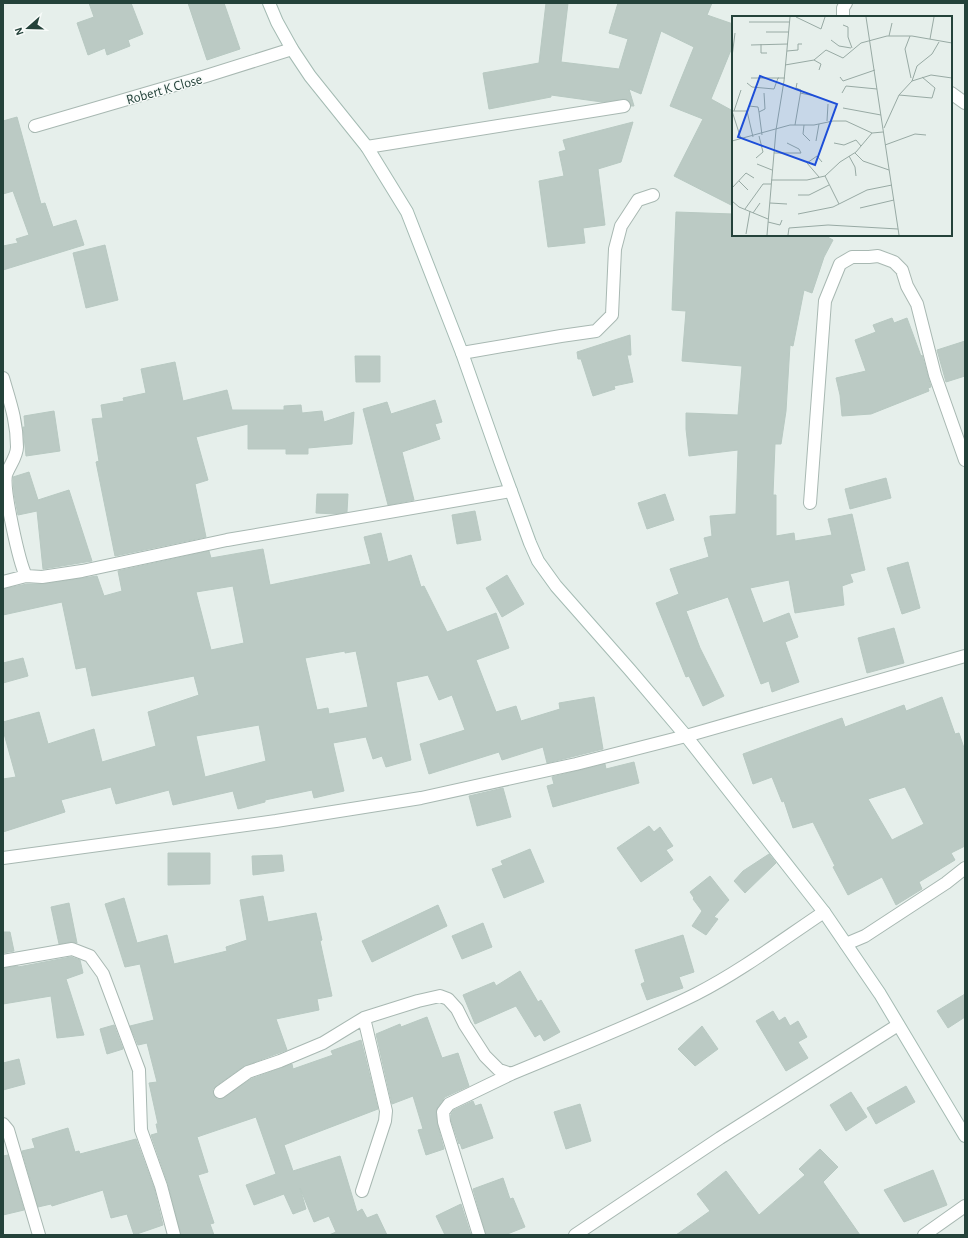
<svg xmlns="http://www.w3.org/2000/svg" width="968" height="1238" viewBox="0 0 968 1238" font-family="'Alegreya Sans',sans-serif">
  <style>
    .building { fill: #bbcac4; stroke: #b8c9c2; fill-rule: evenodd }
    .lines { fill: none; stroke-linecap: round; stroke-linejoin: round }
    .street-casing { stroke: #a8b8b2; stroke-width: 14 }
    .secondary-casing { stroke: #a4bbb3; stroke-width: 14 }
    .street { stroke: #fff; stroke-width: 12 }
    .secondary { stroke: #fff; stroke-width: 12 }
    .labels { text-anchor: middle; stroke-width: 3; stroke-linejoin: round; paint-order: stroke }
    .street-label { font-size: 14px; fill: #24423a; stroke: #f7fbf9 }
    .inset-road { fill: none; stroke: #98aaa4; stroke-width: 1 }
    .view { fill: #1d4ed8; fill-opacity: 0.15; stroke: #1d4ed8; stroke-width: 2 }
    .inset-edge { fill: none; stroke: #24423a; stroke-width: 2 }
  </style>
  <rect width="100%" height="100%" fill="#e6efeb"/>
  <path class="building" d="M89,3H131L143,34L128,40L130,46L107,55L105,48L88,55L77,23L94,17Z
    M188,3H224L240,49L207,60Z
    M546,3H568L561,62L619,69L628,39L609,33L618,3H712L707,15L733,24V45L711,99L733,111V206L674,176L703,119L670,106L694,47L661,31L641,94L629,89L634,106H631L630,102L626,99L602,102L551,95V97L489,109L483,73L539,63Z
    M17,117L41,204L45,203L53,227L76,220L84,245L3,270V246L18,243L16,239L29,235L13,191L3,194V121Z
    M633,122L621,162L598,169L605,225L583,228L585,243L548,247L539,181L564,176L559,152L566,150L563,140Z
    M676,212L733,214V235H824L833,240L824,257L812,293L804,290L793,346L790,345L786,411L781,444H775L773,495H776V536L794,533L795,541L832,535L828,519L852,514L865,570L850,574L853,582L842,586L844,605L795,613L789,580L750,588L763,623L789,613L798,637L785,642L799,682L772,692L769,681L761,684L728,597L686,611L700,648L724,696L703,706L689,676L686,677L656,603L679,594L670,569L709,557L704,538L712,536L710,516L736,514L738,450L689,456L686,429V413L738,415L742,366L682,361L686,311L672,310Z
    M105,245L118,300L86,308L73,253Z
    M892,318L894,323L907,318L921,356L922,355L931,387L928,388L929,391L871,414L842,416L840,395L836,378L866,371L855,340L876,332L873,325Z
    M630,335L631,355H627L633,382L614,386L615,389L593,396L581,359H578L577,352Z
    M965,341V376L946,382L937,350Z
    M355,356H380V382H356Z
    M175,362L183,401L227,390L232,410H284V406L301,405L302,413L322,411L324,422L354,412L352,444L308,448V454H286V449H248V424L196,437L208,480L195,484L206,537L115,556L96,462L99,461L92,419L103,418L101,405L124,401L123,398L146,393L141,369Z
    M435,400L442,422L435,424L440,439L402,452L414,500L388,505L363,409L387,402L391,414Z
    M54,411L60,451L26,456L23,427H25L24,416Z
    M29,472L38,500L69,490L92,561L43,569L37,511L18,515L14,494L13,477Z
    M886,478L891,498L850,509L845,489Z
    M317,494H348L347,512L336,514L316,513Z
    M665,494L674,520L647,529L638,503Z
    M475,511L481,540L457,544L452,515Z
    M381,533L388,562L411,555L421,587L424,586L447,632L496,613L509,648L476,660L496,712L516,706L521,721L560,709L559,703L594,697L603,749L547,763L543,747L502,760L499,752L429,774L420,744L465,730L452,695L439,700L428,675L396,682L411,760L386,767L382,756L373,759L366,737L333,743L344,791L314,798L312,790L265,800V802L238,809L233,791L173,805L169,790L116,804L111,787L61,800L65,812L3,832V779L16,777L3,730V722L39,712L48,744L94,729L102,762L156,746L148,712L199,695L194,676L92,696L86,667L76,669L62,602L3,615V589L27,584H43L97,576L104,596L122,591L118,571L209,551L211,558L263,549L270,585L371,564L364,537ZM233,586L244,643L211,650L196,592ZM345,651V653L356,651L368,707L329,714L328,708L317,710L305,658ZM259,725L266,761L205,777L196,736Z
    M908,562L920,608L902,614L887,568Z
    M507,575L524,604L502,617L486,588Z
    M894,628L904,663L867,673L858,638Z
    M23,658L28,676L3,683V663Z
    M942,697L955,734L959,733L965,751V846L951,853L955,860L919,882L922,889L896,905L882,877L848,895L833,867L835,866L813,822L793,828L784,801L782,802L772,777L753,784L743,754L842,718L845,727L904,705L906,711ZM905,787L924,824L892,840L868,799Z
    M634,762L639,783L553,807L547,786L554,784L552,777L605,764L606,769Z
    M503,788L511,817L477,826L469,796Z
    M649,826L654,832L660,827L673,846L666,850L673,860L641,882L617,848Z
    M530,849L544,882L504,898L492,869L503,865L501,861Z
    M168,853H210V884L168,885Z
    M769,854L776,863L745,893L734,881L743,871Z
    M282,855L284,871L253,875L252,856Z
    M710,876L729,900L714,917L718,919L706,935L692,926L702,911L693,899L694,898L690,892Z
    M263,896L268,922L316,913L322,940L320,941L332,996L317,999L319,1010L276,1019L287,1050L244,1066L216,1086L213,1089V1093L217,1099H221L251,1079L292,1064L293,1069L333,1055L331,1051L361,1040L378,1109L284,1145L293,1171L340,1156L357,1212L362,1209L367,1218L377,1214L387,1235H329L336,1232L329,1216L314,1222L300,1188L306,1209L293,1214L284,1194L254,1205L246,1185L276,1174L256,1117L197,1137L208,1172L198,1175L214,1223L210,1224L214,1235H181L168,1184L151,1135L158,1133L156,1124H158L149,1083L157,1082L147,1043L138,1045L130,1026L154,1020L140,964L125,967L105,904L124,898L137,943L167,935L174,964L227,951L226,947L247,940L240,900Z
    M69,903L77,943L71,942L59,944L51,907Z
    M438,905L447,926L372,962L362,941Z
    M483,923L492,947L462,959L452,936Z
    M3,932H10L14,951L3,953Z
    M683,935L694,972L679,977L683,988L647,1000L641,984L645,982L635,950Z
    M71,957L80,960L83,973L66,979L84,1035L57,1038L51,996L3,1004V968L18,966V967Z
    M520,971L538,1002L541,1000L560,1032L544,1041L540,1034L535,1037L516,1006L475,1024L463,995L494,982L496,986Z
    M965,994V1017L948,1028L937,1011Z
    M773,1011L779,1021L785,1017L790,1026L798,1021L807,1037L798,1042L808,1058L786,1071L756,1021Z
    M427,1017L442,1058L458,1053L469,1086L445,1097L437,1108L436,1113L437,1123L444,1149L426,1155L418,1130L423,1129L413,1096L392,1104L376,1034L400,1024L401,1027Z
    M114,1025L123,1049L107,1054L100,1029Z
    M702,1026L718,1049L695,1066L678,1049Z
    M19,1059L25,1084L3,1090V1063Z
    M906,1086L915,1102L876,1124L867,1108Z
    M851,1092L867,1117L846,1131L830,1105Z
    M473,1101L475,1106L481,1104L493,1138L462,1149L460,1143L459,1144L451,1120V1114L454,1110Z
    M580,1104L591,1141L566,1149L554,1112Z
    M68,1128L75,1152L79,1151L80,1154L136,1139L154,1188L163,1225L134,1235L127,1214L111,1218L103,1190L52,1206L51,1204L38,1207L22,1151L35,1148L32,1139Z
    M820,1149L838,1167L823,1182L860,1235H676L710,1211L697,1194L726,1171L759,1215L805,1175L799,1169Z
    M8,1155L24,1210L3,1215V1156Z
    M933,1170L947,1205L904,1222L884,1190Z
    M503,1178L510,1199L513,1198L525,1227L505,1235H486L473,1189Z
    M461,1204L471,1235H445L436,1216Z"/>
  <g class="lines">
    <defs>
      <path id="street" d="M843,17V8L846,3
        M951,93L965,103
        M35,126L206,76L292,49
        M367,147L624,106
        M462,353L561,336L596,331L612,315L615,249L621,226L638,200L653,195
        M3,378C10,402 17,421 17,447C17,457 9,466 6,475C3,490 19,562 26,576
        M810,503L825,301L840,264L852,257H869L878,256L894,262L902,270L907,286L917,304L935,375L965,460
        M3,582L26,576L42,577L82,571L227,540L511,491
        M3,858L276,821L421,798L576,764L686,736L965,656
        M846,944L865,936L946,883L965,868
        M3,961L72,949L90,956L103,974L139,1070L141,1130L161,1186L174,1235
        M220,1092L248,1072L280,1061L323,1043L364,1018L418,1001L440,996L448,999L457,1009L465,1025L485,1056L499,1070L511,1074C573,1048 636,1024 696,994C741,971 782,940 824,912
        M3,1124L8,1130L39,1235
        M362,1191L385,1121L386,1111L364,1018
        M479,1235L444,1122L443,1112L449,1104L511,1074
        M575,1235L720,1138L898,1025
        M924,1235L965,1206"/>
      <path id="secondary" d="M269,3L277,22L292,49L310,76L367,147L407,212L462,353L500,461L530,543L538,561L556,586L630,670L686,736L824,912L880,994L965,1136"/>
    </defs>
    <use href="#street" class="street-casing"/>
    <use href="#secondary" class="secondary-casing"/>
    <use href="#street" class="street"/>
    <use href="#secondary" class="secondary"/>
  </g>
  <g class="labels">
    <g class="street-label">
      <text transform="translate(164 89) rotate(-16)" y="5">Robert K Close</text>
    </g>
  </g>
  <g transform="translate(732 16)">
    <rect width="220" height="220" fill="#e6efeb"/>
    <path class="inset-road" d="M64,1L89,13L93,1M134,1L167,219M17,6H57M111,9L116,11V21L120,32M34,16H57M157,20L160,7M178,20L173,33L179,62M198,23L202,1M99,24L107,30L119,32M29,28V37H35M19,29L56,28M55,35L66,34V28H70M0,41L3,17M82,44L89,48L87,54M53,49L82,44L94,34L111,42L129,27L155,20H180L220,27M108,61L111,65L143,54M19,62H47M180,65L185,50L200,38L207,26M15,67L20,71L42,73L46,62H53M68,77L83,80M110,77L114,70L145,73M167,79L200,82L203,72L190,61M17,90L26,91L27,96M111,92L149,99M0,95H15L21,121M0,95L9,123M2,95L9,74M95,105L96,88M63,109L69,74L64,72L65,67M72,109L71,118L78,125M152,112L167,79L180,65L199,59L220,62M30,119L27,96L33,93L32,77M0,125L58,109H82L101,105H114L140,117L151,116M84,125L87,108M102,127L112,129L124,124L129,130M153,129L183,118L194,119M42,137H69L67,133L55,127M123,137L131,145L157,154M117,140L123,151L124,160M24,142L31,136L27,120M25,148L40,154M93,160L107,188M87,161L75,147L85,140L90,146M39,164H75L93,160L108,146L124,136L140,117M7,165L16,174M0,172L14,157L22,162M66,179H77L97,169M0,185L7,191L36,203M38,187L55,188M128,192L162,184M13,193L31,168H39M21,197L28,187M66,198L101,191L135,174L160,169M36,206L48,209L50,204M14,218L18,195M35,219L44,114L52,65L58,1M56,219L57,212L96,209L166,213"/>
    <path class="view" d="M28,60L105,88L83,149L6,121Z"/>
    <rect width="220" height="220" class="inset-edge"/>
  </g>
  <rect width="968" height="1238" fill="none" stroke="#24423a" stroke-width="8"/>
  <g transform="translate(28 28) rotate(250)" stroke="#f7fbf9" stroke-width="3" paint-order="stroke">
  <path d="M0-3L7 15L0 10L-7 15Z" fill="#24423a"/>
  <text y="-6" font-size="11" font-weight="bold" text-anchor="middle" fill="#24423a">N</text>
  </g>
</svg>
